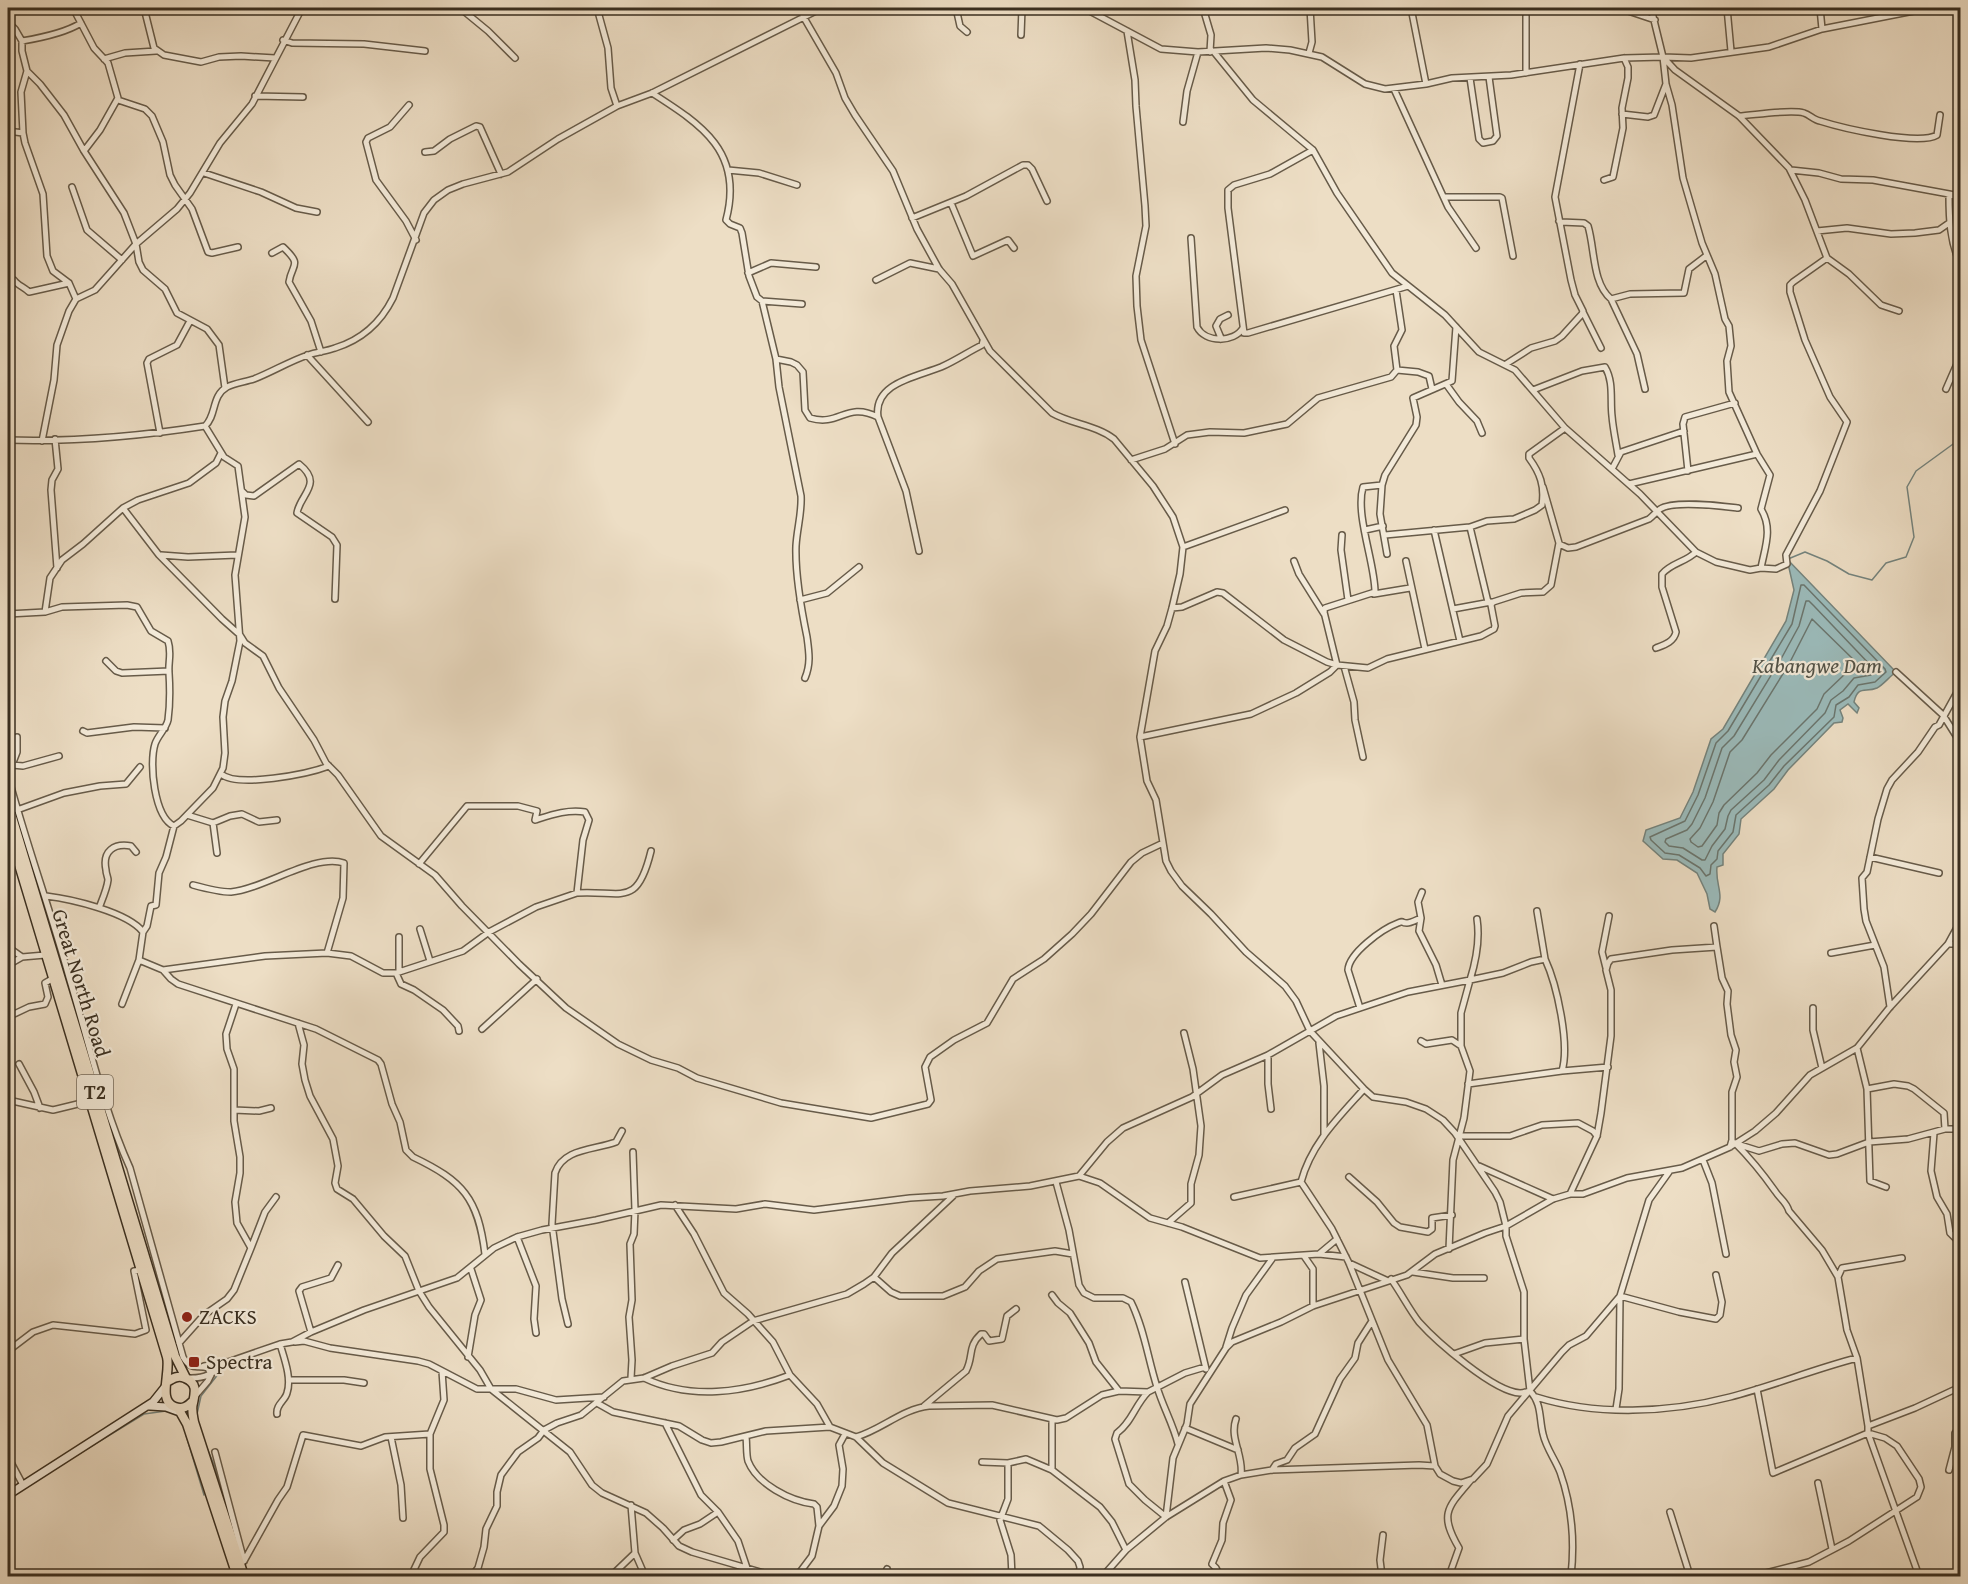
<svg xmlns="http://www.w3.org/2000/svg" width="1968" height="1584" viewBox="0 0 1968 1584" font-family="'Gentium Book Plus',serif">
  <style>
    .water { fill: #9bbbbb; stroke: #74837d; stroke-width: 1.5 }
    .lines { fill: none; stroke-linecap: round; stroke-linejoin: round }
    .shore { stroke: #6a756e; stroke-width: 1.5 }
    .stream { stroke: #74837d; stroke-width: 1.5 }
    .minor-casing { stroke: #675b49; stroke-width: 8 }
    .secondary-casing { stroke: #3a2f20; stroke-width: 10 }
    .primary-casing { stroke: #3a2f20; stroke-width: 11 }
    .minor { stroke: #f3ead9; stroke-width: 5 }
    .secondary { stroke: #f3ead9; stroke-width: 7 }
    .primary { stroke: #eddec5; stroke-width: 8 }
    .poi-dot { fill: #8f2418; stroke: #f3ead9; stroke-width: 2 }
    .labels { text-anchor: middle; stroke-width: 4.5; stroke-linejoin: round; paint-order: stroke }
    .shield { fill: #f3ead9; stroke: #726758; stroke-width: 1.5 }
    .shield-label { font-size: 20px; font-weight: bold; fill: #3a2f20 }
    .street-label { font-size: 21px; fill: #3a2f20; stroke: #f3ead9 }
    .poi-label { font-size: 21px; fill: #3a2f20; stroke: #f3ead9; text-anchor: start }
    .water-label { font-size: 22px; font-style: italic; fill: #525247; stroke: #f3ead9 }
  </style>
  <rect width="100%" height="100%" fill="#eddec5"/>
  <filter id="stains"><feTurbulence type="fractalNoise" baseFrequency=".00333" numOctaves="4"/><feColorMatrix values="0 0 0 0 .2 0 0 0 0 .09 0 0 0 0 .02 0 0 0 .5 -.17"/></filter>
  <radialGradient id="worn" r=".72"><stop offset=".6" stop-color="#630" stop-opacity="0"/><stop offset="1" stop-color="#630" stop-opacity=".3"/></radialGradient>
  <path class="water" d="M1787,559L1896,672C1890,676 1883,685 1877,688C1865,693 1858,685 1854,702L1859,708L1857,713L1848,704L1840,710L1843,718L1842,722L1834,723L1788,770L1774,789L1741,819L1739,834L1723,854V865L1717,867C1715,886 1726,895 1715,912L1710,909L1707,894L1697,873L1677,860L1663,859L1643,841L1646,830L1680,818L1693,792L1711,739L1723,729L1786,621L1794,590Z"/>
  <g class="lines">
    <path class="shore" d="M1801,585H1804L1885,669L1886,672L1875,682L1858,685L1849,697L1836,705L1834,717L1784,766L1769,785L1736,815L1733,832L1718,851L1717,859L1711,865L1710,874L1706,876L1700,868L1679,855L1665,853L1651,840L1650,837L1685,821L1698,795L1716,743L1728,731L1792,624Z
      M1806,601H1809L1814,606L1874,669L1875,672L1871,675L1854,678L1843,691L1831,700L1825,713L1779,760L1764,780L1731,810L1728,816L1725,829L1712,846L1705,860H1702L1683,848L1669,846L1665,842L1666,839L1687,830L1692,824L1705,798L1722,748L1734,736L1781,659L1799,626Z
      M1812,619L1857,663V667L1846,673L1824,694L1817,709L1771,755L1757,773L1724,805L1719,813L1717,825L1702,846L1698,847L1691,842L1690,839L1700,828L1713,802L1730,752L1742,740L1789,664Z"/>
    <path class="stream" d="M1788,559L1805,552L1827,561L1849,574L1872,580L1886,563L1906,557L1914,537L1907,487L1916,471L1960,439
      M197,1414L201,1396L219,1373
      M186,1435L204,1495
      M204,1441L215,1467L220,1488
      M72,1458L144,1414L166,1411"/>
    <defs>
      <path id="minor" d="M73,8L94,48L108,63L118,98L100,130L84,151
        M144,8L154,48L164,55L201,62L219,57L241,56L275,58
        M460,8L488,31L515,58
        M597,8L608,48L611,88L617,106
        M956,8L960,26L967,32
        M1084,8L1161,49L1198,52L1266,48L1290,50L1322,57L1365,84L1385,89L1426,84L1452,78L1511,75L1624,58L1663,57L1691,58L1769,47L1822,29L1929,8
        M1203,8L1211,35L1210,52
        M1411,8L1426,84
        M1619,8L1655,20
        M1651,8L1663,57L1666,84L1672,105L1683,178L1702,243L1715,274L1725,319L1729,326L1731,346L1727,361L1729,392L1757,454L1770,475L1761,509C1773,529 1765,547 1761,568
        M1727,8L1731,51
        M1820,8L1822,29
        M803,16L836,73L845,98L855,115L893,171L917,229L939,269L952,284L990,351L1052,413C1071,424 1096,425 1114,439L1153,486L1173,517L1183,547L1180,574L1172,608L1167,626L1155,651L1140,737L1147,781L1156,800L1166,861L1171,871L1182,886L1211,914L1246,952L1285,986L1296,1001L1310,1031L1364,1089L1373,1097L1406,1102L1426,1109L1443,1120L1455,1133L1495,1192L1500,1202L1506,1226V1236L1524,1292V1339L1530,1391C1542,1404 1539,1418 1543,1434C1546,1448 1555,1459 1560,1472C1572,1506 1575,1540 1571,1576
        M8,22L15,29L22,41V51L27,71L40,84L64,115L84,151L124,213L136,244L139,262L143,270L165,289L177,313L207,329L219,345L225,388
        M1127,31L1135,80L1136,106L1145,206L1146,226L1136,276L1137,306L1141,340L1175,444
        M1021,35L1022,8
        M283,40L292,43L364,44L425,51
        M22,41C40,38 65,33 81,23
        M1214,52L1253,100L1313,150L1337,193L1392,273L1445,315L1479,352L1515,370L1565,428L1640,494L1696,552L1716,562L1750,570L1761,568L1776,569L1787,564L1786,555L1820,491L1847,422L1830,397L1805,340L1790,292V285L1793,282L1827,258L1805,200L1789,168L1739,116L1675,70L1663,57
        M1309,53L1312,42L1310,8
        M104,59L125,53L156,51
        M27,71L21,92L23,133L25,143L43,194L47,256L53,271L69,283L76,299
        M1526,73V16
        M1470,78L1479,139L1483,143L1493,141L1497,136L1489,77
        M1394,89L1448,207L1476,248
        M652,93C702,125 744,152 726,220L730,224L740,228L742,233L749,276L757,297L762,301L776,359L779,387L801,496C802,513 797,528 796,546C795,576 801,608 807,637C809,652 811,664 805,678
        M255,96L303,97
        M118,100L145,109L152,116L163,142L170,175L175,185L192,209L208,252L212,253L238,247
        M409,105L390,127L368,138L366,142L376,180L406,221L416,240
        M1622,114L1648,117L1654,115L1666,84
        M1739,116C1755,115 1790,109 1804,113C1810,115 1814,120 1820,121C1842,128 1919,146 1937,135L1940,115
        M1183,122L1187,91L1198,52
        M8,131L23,133
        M1313,150L1270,174L1234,185L1228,190V208L1244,333H1248L1408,286
        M425,152L434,151L450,139L476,126L480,127L501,174
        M728,170L759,173L797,185
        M1791,170L1819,173L1841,179L1873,180L1960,196
        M204,173L261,192L296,208L317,212
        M1604,180L1613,177L1623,128L1622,108L1628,78V67L1624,58
        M72,187L87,230L122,260
        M1949,195C1949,218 1950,242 1960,263
        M1445,197H1500L1502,198L1513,256
        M951,203L973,256L1008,240L1014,248
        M912,218L966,196L1023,165H1028L1032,169L1047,201
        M1559,221L1561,222L1584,223L1588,226C1595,249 1592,283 1611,299L1630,294L1684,293L1689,269L1706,256
        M1817,231L1847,228L1891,234L1915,233L1939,230L1949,223
        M1191,238L1197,327C1205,343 1234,343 1243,328
        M272,253L283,247C303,266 292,263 289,282L311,321L321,352
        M1827,258L1849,274L1881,305L1899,311
        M748,273L771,263L816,267
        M8,279L14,280C17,285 24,287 29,292L69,283
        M876,280L910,263L939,269
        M1611,299L1637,354L1645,389
        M762,301L802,304
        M1583,312L1601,348
        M1221,338L1216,326L1220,319L1228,315
        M307,355L368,422
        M776,359L791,362L797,365L803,372L805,410L810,418C840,427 846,401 878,417
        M1506,364L1531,348L1555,341L1562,336L1582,314L1583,311L1575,295L1571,280L1555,197L1580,64
        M1397,370L1418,372L1429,376L1432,389
        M1446,384L1459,402L1477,421L1482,433
        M1946,389L1960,357
        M1533,390L1582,371L1605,367C1614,382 1610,400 1612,416C1613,429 1616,442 1618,455
        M160,433L147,363L149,359L177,345L190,321
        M55,439L58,469L52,480L51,490L57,568
        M8,440C73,442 141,436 205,426C217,415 211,396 227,387C235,383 245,382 254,379C272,372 290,361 308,355C317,352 327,351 335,348C361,340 381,322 393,298L424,213L434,200L448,190L463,184L508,172L558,139L617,106L652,93L822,8
        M42,441L54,380L57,345L69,311L76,299L95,290L136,244L177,209L190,193L220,143L252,104L302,8
        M1131,460L1165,449L1187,435L1210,432L1244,433L1287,424L1318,398L1391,377L1397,370L1394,346L1402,330L1396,290
        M1612,469L1621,452L1684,431
        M1688,471L1683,424L1685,417L1735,403
        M1629,484L1757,454
        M242,491L246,495L254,496L299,464C324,484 300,494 297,513L332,537L337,545L335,599
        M123,508L159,555L222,619L240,635L245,643L263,656L279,688L314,740L326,763L338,775L381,836L435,875L462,906L519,964L566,1008L618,1044L651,1060L678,1068L697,1078L781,1103L871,1118L928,1104L931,1100L925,1067L930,1057L954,1040L987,1023L1013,979L1044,959L1072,934L1091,914L1131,862L1142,853L1163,843
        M1470,527L1488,602
        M1365,530L1383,526
        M1434,530L1460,641
        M1342,535L1341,550L1348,600
        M1385,535L1470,527L1487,521L1514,519L1535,510L1542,505C1545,486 1540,473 1529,458V454L1565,428
        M1559,544L1568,548L1576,547L1649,519C1653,516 1657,511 1660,509C1674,500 1721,506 1738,508
        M1183,547L1285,510
        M919,551L906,491L878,417C873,383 916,377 941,367C955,361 968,352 982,345L983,341
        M1387,554L1380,514L1382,485L1385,475L1416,425L1417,417L1413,398L1452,381L1456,327
        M161,555L188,557L237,555
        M1294,561L1299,574L1324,614
        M1406,561L1425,649
        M1374,594L1410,588
        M800,600L827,593L859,567
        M1172,608L1182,607L1217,592L1223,593L1284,640L1327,662L1337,665L1368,668L1387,659L1481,636L1494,629L1495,626L1491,605L1493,602L1521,593L1543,592L1551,585L1559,543L1543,487
        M1453,609L1491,602
        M45,612L50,578L62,560L83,544L123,508L138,500L189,483L216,463L221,453
        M8,614L45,612L62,607L127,605L137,607L151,631L168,641C172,653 168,662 169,673C170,688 170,705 168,720C166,729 158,735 155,744C149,763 154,817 174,826
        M1656,648C1664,645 1674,642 1676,632L1662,587V574C1671,563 1686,562 1696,552
        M106,661L116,671L122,673L169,671
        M1344,666L1354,702L1355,720L1363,757
        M1896,672L1943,715L1960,742
        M83,731L87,733L134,727L165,728
        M1140,737L1251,714L1296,693L1330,672L1337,665L1324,612L1325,608L1375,592C1375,563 1355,515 1363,487L1382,485
        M12,765L23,766L59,756
        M8,766L12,765L17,752V737
        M221,774C238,788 308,774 329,766
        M8,776C26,843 50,909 69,977C88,1040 103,1108 130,1168L183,1357C192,1372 196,1364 208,1368L211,1375
        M17,810L64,793L100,786L126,784L140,767
        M187,815L213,823L230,816L242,814L259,822L277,820
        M213,823L217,853
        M1870,857L1939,873
        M193,885C204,888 219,892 231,892C264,889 314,853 344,863L343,898L327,953
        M577,893C622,890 637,909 651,851
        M46,896C71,899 128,912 143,932
        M99,908C102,900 107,889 108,880C108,877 106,874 106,870C102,851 114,843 131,846L136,852
        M1537,911L1545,959
        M1421,918L1418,902L1422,892
        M1477,919C1480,939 1476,961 1470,980L1503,973L1531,962L1545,959C1557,985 1570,1044 1562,1071
        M1714,926L1717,947
        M420,929L430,961
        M1948,944H1960
        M8,947L22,957L45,955
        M1831,953L1875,945
        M139,960L163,970L171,979L178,984L316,1029L378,1060L381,1064L392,1104L400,1122L406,1150L413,1157C463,1181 478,1198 485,1254
        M8,965L22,957
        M1606,968L1602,952L1609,916
        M163,970L265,956L327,953L351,956L383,973H396L463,951L489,932L536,907L577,893L583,840L589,820L585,812C568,809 551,815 535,820L537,811L518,806H467L419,864
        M399,972V937
        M396,973L401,984L414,990L443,1010L458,1026L459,1031
        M122,1004L139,960L143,932L147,926L151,906L156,905L159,873L166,857L174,826L181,821L213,788L223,768L225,753L223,717L225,701L232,681L240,641L235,575L245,517L238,466L224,457L205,426
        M1890,1007L1884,967L1866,921L1864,909L1862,878L1867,872L1878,819L1887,789L1892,780L1918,752L1935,727L1939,725L1960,687
        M1360,1008L1348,970C1349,953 1382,929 1398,923C1405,920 1400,923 1407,923C1411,923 1416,920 1421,918L1419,931L1436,965L1442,985
        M1813,1008V1030L1822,1068
        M8,1015H12L29,1007L45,1004L48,997L45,983L52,979
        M298,1023L304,1045L302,1064L305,1080L310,1096L333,1139L338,1166L335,1183L337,1189L353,1199L384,1236L405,1256L419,1291L429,1307L480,1370L491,1389L570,1452L592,1485L602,1493L646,1513L663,1528L679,1546L692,1552L774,1576
        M482,1029L537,979
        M1421,1041L1426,1044L1452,1040L1461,1046
        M1319,1043L1324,1086V1134
        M1857,1048L1867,1089L1870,1181L1886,1187
        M1268,1055V1084L1271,1109
        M19,1064L34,1092L40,1108
        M1468,1084L1562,1071L1608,1067
        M1364,1089C1338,1118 1311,1144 1301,1182L1332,1229L1349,1263L1388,1360L1427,1425L1435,1466
        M1867,1089L1894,1084L1908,1086L1914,1089L1944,1113L1945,1129
        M8,1100L53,1110L90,1101
        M234,1110L259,1111L271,1108
        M1934,1133L1931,1171L1937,1197L1947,1214L1950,1233L1960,1243
        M1460,1136H1510L1542,1125L1578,1123L1593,1131L1597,1136
        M1735,1143C1750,1158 1763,1174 1775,1191C1780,1199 1786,1201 1789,1211L1822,1250L1838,1277L1847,1330L1857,1358L1868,1426V1433L1919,1576
        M1740,1145L1759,1151L1782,1144L1795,1143L1829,1155L1837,1154L1869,1142L1908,1139L1945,1129H1960
        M1703,1160L1712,1183L1726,1254
        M1479,1166L1553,1199
        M1079,1176L1100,1183L1150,1218L1182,1227L1260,1258L1319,1254L1346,1257
        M1349,1177L1377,1202L1394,1223L1400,1227L1428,1232L1432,1229V1218L1452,1215
        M1056,1182L1069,1230L1079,1285L1084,1293L1094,1298H1123L1131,1302C1144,1328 1148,1359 1157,1387C1163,1407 1173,1424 1178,1444
        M1570,1194L1597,1136L1601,1113L1611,1036V990L1606,970L1608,963L1611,959L1672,950L1717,947L1722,978L1728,991L1727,1004L1731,1035L1736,1050L1734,1062L1737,1077L1732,1092V1140L1730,1147
        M1234,1197L1301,1182
        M675,1205L694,1234L724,1293L748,1314L773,1342L790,1375L817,1404L830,1427L856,1437L883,1463L948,1503L1039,1526L1068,1550L1078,1561L1080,1567L1079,1576
        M1168,1223L1191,1203V1184L1199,1155L1201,1126L1193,1069L1184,1033
        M517,1237L536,1286L534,1319L536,1333
        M251,1248L265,1212L276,1197
        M1319,1254L1337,1239
        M1304,1256L1313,1269V1306
        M1349,1263L1388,1281
        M1413,1272L1453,1278H1484
        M874,1277L891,1292L900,1296H943L965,1287L979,1271L997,1259L1055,1251L1073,1254
        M1838,1277L1842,1268L1902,1258
        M1391,1279C1401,1293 1409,1309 1419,1322C1436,1341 1494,1392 1520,1393C1523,1393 1526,1392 1529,1391
        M1185,1282L1206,1369
        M1052,1295L1058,1303L1070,1313L1089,1343L1096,1362L1119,1391
        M568,1324L562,1299L552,1224L555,1173C563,1148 595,1150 616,1142L622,1131
        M311,1332L299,1291L302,1287L331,1278L338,1265
        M295,1342L304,1341L330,1348L418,1361L429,1364L477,1389H516L556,1400L604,1397
        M179,1343L204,1315L227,1299L234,1290L251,1248L237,1223L235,1202L240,1173V1157L234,1121V1069L227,1049L226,1034L236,1004
        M1226,1347L1232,1328L1246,1295L1272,1259
        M8,1351L33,1332L53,1325L135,1334L146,1330L134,1271L141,1270
        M1454,1354L1485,1343L1524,1339
        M468,1357L475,1315L481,1300L471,1269
        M204,1366L228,1362L280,1344L292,1342L311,1332L364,1310L457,1278L494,1248L517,1237L542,1230L596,1220L661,1205L736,1209L765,1204L814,1210L910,1198L943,1196L970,1191L1030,1186L1079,1176L1107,1142L1123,1128L1192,1097L1222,1075L1268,1055L1336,1016L1408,992L1470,980L1461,1013V1046L1470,1071L1464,1118L1453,1160L1449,1249
        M188,1378C205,1379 214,1373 227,1362
        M631,1378L632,1360L629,1317L632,1300L630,1244L634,1234L635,1210L633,1152
        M644,1378C690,1400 743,1393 790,1375
        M289,1380H344L364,1383
        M1148,1392C1135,1405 1132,1422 1117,1433L1115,1439L1129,1484L1145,1500L1166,1517
        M195,1396L208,1381L211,1375
        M1536,1397C1596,1416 1669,1413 1730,1397C1773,1386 1814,1369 1857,1358
        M597,1403L613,1412L679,1426L702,1440L711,1443L721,1442L766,1431L830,1427
        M924,1406L966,1371C974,1356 967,1347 981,1334H984L989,1341L1002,1339L1007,1316L1016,1309
        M1616,1409L1619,1389L1620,1296L1679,1312L1716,1319L1720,1315L1722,1302L1716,1275
        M277,1414C276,1404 285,1401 287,1393C292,1378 284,1358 280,1344
        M1236,1419C1229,1438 1244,1456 1241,1475
        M1052,1420V1470
        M665,1423L701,1495L718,1512L738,1541L747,1568
        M1868,1426L1915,1408L1960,1387
        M1185,1428L1238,1450
        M391,1437L401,1485L403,1518
        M746,1437C747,1444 746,1454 748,1461C757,1484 790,1501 814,1504L817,1507L819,1526
        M856,1437C881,1430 902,1409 929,1406L992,1405L1057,1420L1066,1418L1102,1395L1119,1391L1148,1392L1185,1373L1205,1367
        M215,1452L244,1561
        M8,1457L23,1485
        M982,1462L1008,1463L1026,1459L1052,1470L1100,1507L1112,1522L1126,1550
        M1008,1463V1499L1000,1520L1011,1555L1012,1576
        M1272,1470L1276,1464L1287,1460L1295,1448L1315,1434L1340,1379L1355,1358L1358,1343L1372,1321
        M1949,1470L1955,1447V1433L1960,1427
        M1818,1483L1832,1549
        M631,1505L635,1553L645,1576
        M1670,1512L1690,1576
        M1166,1517L1173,1458L1187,1424L1190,1404L1226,1348L1232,1342L1281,1322L1313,1306L1407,1275L1435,1254L1485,1233L1506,1226L1553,1199L1570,1194H1583L1627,1178L1682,1168L1730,1147L1755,1131L1776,1113L1810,1075L1857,1048L1890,1007L1948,944L1960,922
        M673,1540L684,1530L700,1524L718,1512
        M238,1564L244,1561L278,1500L287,1487L303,1435L361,1446L385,1437L430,1434
        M411,1576L420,1557L444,1532V1525L430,1469V1434L444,1400L442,1371
        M472,1576L478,1568L484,1547L486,1529L497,1506V1492L501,1475L518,1452L538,1438L544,1430L557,1423L581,1415L623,1381L644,1378L672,1366L712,1353L722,1342L753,1321L847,1294L864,1284L874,1277L892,1253L953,1196
        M611,1576L635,1553
        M797,1576L812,1556L819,1526L834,1506L842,1486L843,1469L839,1445L845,1434
        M884,1576L887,1569
        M1103,1576L1126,1550L1166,1517L1224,1481L1241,1475L1272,1470L1419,1465L1435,1466L1440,1474L1453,1481L1461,1483L1473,1479L1487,1464L1508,1416L1562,1352L1569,1345L1586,1336L1620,1296L1649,1200L1669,1172
        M1220,1576L1216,1568L1212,1564L1222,1540L1223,1523L1231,1500L1224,1481
        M1382,1576L1380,1560L1383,1535
        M1449,1576L1459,1548C1439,1514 1447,1508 1471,1480
        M1658,1576L1666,1573L1676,1576
        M1754,1576L1809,1562L1849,1541L1917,1497L1921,1487L1919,1479L1897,1446L1885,1438L1868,1433L1773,1473L1757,1389"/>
      <path id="secondary" d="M150,1406L166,1407L177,1411
        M8,1495L153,1402L165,1387"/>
      <path id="primary" d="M8,804L175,1356L186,1378
        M8,828L167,1357C171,1373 157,1401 175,1407C183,1410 188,1406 193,1401
        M167,1382C173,1378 178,1375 185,1378C198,1383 195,1393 193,1403C191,1409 193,1416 194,1422L244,1576
        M178,1408L187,1424L237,1576"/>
    </defs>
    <use href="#minor" class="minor-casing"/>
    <use href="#secondary" class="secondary-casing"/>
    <use href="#primary" class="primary-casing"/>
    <use href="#minor" class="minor"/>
    <use href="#secondary" class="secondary"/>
    <use href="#primary" class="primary"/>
  </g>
  <g class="poi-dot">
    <circle cx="187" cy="1317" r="6"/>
    <rect x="188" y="1356" width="12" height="12" rx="3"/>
  </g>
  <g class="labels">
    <rect class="shield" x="77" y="1075" width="36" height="34" rx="4.5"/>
    <g class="shield-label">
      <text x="95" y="1099">T2</text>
    </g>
    <g class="street-label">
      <text transform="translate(81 983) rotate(73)" y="7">Great North Road</text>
    </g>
    <g class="poi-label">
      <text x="199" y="1324">ZACKS</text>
      <text x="206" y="1369">Spectra</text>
    </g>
    <g class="water-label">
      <text x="1817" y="673">Kabangwe Dam</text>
    </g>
  </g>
  <rect width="1968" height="1584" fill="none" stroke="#eddec5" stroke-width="30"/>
  <rect x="9" y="9" width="1950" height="1566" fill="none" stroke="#3a2f20" stroke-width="3"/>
  <rect x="15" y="15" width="1938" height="1554" fill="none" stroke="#3a2f20" stroke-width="1.5"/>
  <rect width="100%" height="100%" filter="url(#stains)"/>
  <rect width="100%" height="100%" fill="url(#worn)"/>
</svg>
